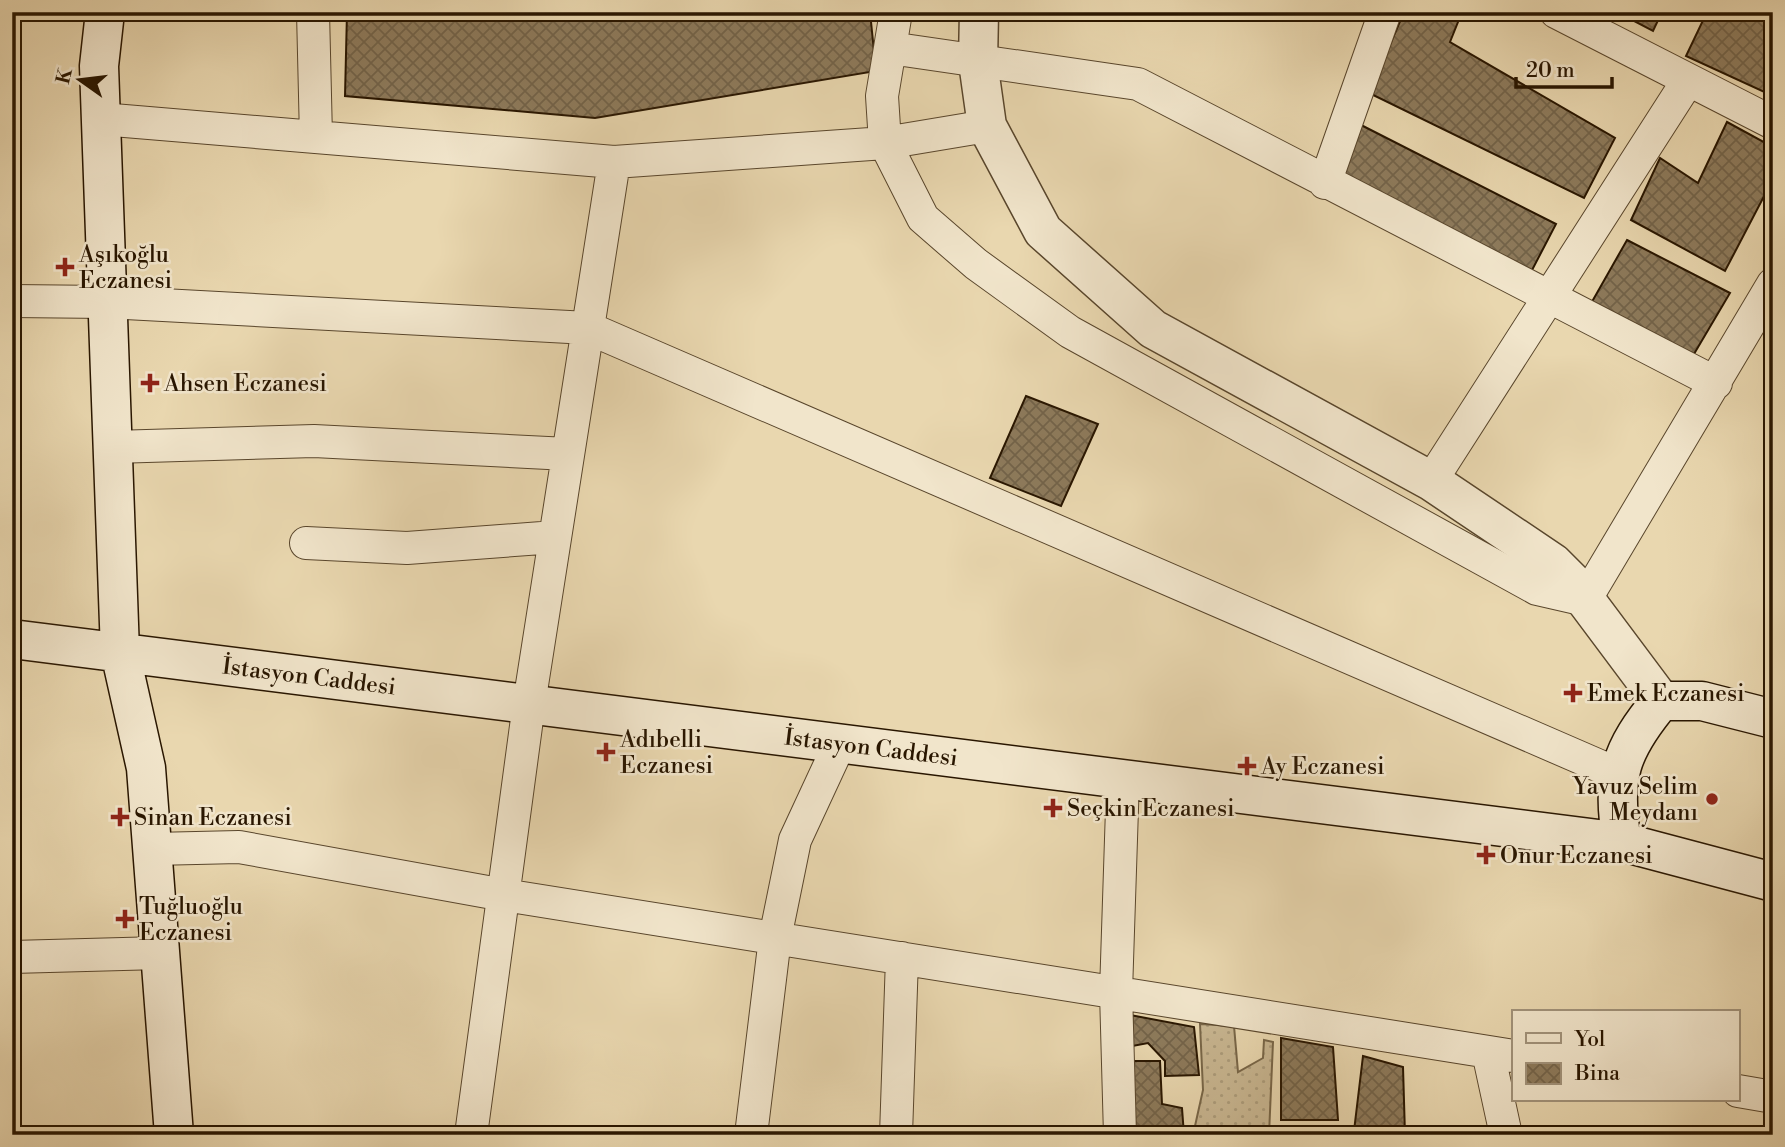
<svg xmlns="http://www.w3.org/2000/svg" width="1785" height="1147" viewBox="0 0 1785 1147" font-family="'Libre Bodoni',serif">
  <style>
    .grass { fill: url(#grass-dots); stroke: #786648; stroke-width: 2 }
    .building { fill: url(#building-cross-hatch); stroke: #291600; stroke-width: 2 }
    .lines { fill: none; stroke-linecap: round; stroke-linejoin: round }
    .minor-casing { stroke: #59462c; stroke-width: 34 }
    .tertiary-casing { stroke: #59462c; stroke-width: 41 }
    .secondary-casing { stroke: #291600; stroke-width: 41 }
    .minor { stroke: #f1e5cb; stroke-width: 32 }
    .tertiary { stroke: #f1e5cb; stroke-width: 38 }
    .secondary { stroke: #f1e5cb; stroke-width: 38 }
    .poi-dot { fill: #8f2418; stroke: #f1e5cb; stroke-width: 2.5 }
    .labels { text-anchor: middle; stroke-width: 5; stroke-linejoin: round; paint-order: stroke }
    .poi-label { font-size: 23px; fill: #291600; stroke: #f1e5cb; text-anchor: start }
    .street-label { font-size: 23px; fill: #291600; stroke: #f1e5cb }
  </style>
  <defs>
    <pattern id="grass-dots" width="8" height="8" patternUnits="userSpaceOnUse" patternTransform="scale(1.75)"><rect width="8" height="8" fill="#c8b691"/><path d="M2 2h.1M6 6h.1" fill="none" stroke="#ac9c7b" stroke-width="1.8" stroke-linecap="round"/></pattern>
    <pattern id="building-cross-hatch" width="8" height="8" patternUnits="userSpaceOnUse" patternTransform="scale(1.75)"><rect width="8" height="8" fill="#8d7a5b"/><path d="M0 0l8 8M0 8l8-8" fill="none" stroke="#736349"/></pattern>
  </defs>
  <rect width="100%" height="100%" fill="#e9d7af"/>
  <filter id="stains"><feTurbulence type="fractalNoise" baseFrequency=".00286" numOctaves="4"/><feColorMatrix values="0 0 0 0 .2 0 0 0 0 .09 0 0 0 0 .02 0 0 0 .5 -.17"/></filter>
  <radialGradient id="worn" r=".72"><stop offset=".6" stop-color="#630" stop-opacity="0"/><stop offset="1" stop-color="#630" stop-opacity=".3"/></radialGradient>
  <path class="grass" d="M1200,1024L1234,1026L1238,1072L1263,1058L1264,1040L1273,1042L1269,1135H1193L1203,1090Z"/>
  <path class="building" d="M347,12H870L876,71L595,118L345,96Z
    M1404,12H1462L1450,42L1615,138L1584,198L1369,93Z
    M1617,12H1662L1653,31Z
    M1707,12H1773V96L1686,56Z
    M1727,122L1773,147V179L1725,271L1631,220L1660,158L1698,183Z
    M1361,125L1556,224L1530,274L1342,178Z
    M1627,240L1730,293L1694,354L1589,307Z
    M1026,396L1098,424L1061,506L990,478Z
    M1130,1015L1194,1027L1199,1075L1165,1076V1061L1148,1043L1127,1047Z
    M1281,1038L1333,1047L1338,1120H1281Z
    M1363,1056L1403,1067L1405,1135L1354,1131Z
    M1129,1061H1160L1162,1104L1182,1108L1184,1135H1132Z"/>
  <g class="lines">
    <defs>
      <path id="minor" d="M313,12L316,137
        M896,12L882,96L885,143L923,218L976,264L1070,332L1537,589L1585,600L1773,284
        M1556,12L1773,123
        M890,48L1138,84L1716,383
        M101,119L614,162L885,143L987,126
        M1325,183L1385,12
        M12,301L107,302L588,328L1618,774
        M113,447L314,441L568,454
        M1431,481L1687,82
        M306,543L407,548L555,537
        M153,849L239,847L504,895L1514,1056
        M12,957L160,953
        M1488,1052L1506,1135
        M1738,1091L1773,1097
        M471,1135L529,704L614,162
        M751,1135L775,938L795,840L840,743
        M896,1135L902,958
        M1120,1135L1116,992L1123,778"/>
      <path id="tertiary" d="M979,12L978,62L987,126L1043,231L1153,329L1431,481L1553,563L1572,582L1661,701"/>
      <path id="secondary" d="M105,12L99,66L120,652L146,768L174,1135
        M12,639L1622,842
        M1773,719L1702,701H1661C1620,750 1611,778 1622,842L1773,882"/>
    </defs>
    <use href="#minor" class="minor-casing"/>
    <use href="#tertiary" class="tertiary-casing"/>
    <use href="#secondary" class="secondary-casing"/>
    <use href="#minor" class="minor"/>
    <use href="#tertiary" class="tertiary"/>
    <use href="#secondary" class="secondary"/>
  </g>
  <g class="poi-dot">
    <path d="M61.5 256.5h7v7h7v7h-7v7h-7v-7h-7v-7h7z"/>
    <path d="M146.5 372.5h7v7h7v7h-7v7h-7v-7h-7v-7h7z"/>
    <path d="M1569.5 682.5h7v7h7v7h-7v7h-7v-7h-7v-7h7z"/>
    <path d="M602.5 741.5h7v7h7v7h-7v7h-7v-7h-7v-7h7z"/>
    <path d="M1243.5 755.5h7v7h7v7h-7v7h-7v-7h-7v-7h7z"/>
    <circle cx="1712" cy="799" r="7"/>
    <path d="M1049.5 797.5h7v7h7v7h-7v7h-7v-7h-7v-7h7z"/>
    <path d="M116.5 806.5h7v7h7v7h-7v7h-7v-7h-7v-7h7z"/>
    <path d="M1482.5 844.5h7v7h7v7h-7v7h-7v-7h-7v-7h7z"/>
    <path d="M121.5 908.5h7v7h7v7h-7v7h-7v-7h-7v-7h7z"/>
  </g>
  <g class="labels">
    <g class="poi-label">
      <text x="79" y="262">Aşıkoğlu<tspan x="79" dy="26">Eczanesi</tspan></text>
      <text x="164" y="391">Ahsen Eczanesi</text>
      <text x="1587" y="701">Emek Eczanesi</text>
      <text x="620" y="747">Adıbelli<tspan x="620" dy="26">Eczanesi</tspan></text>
      <text x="1261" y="774">Ay Eczanesi</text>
      <text x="1698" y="794" text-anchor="end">Yavuz Selim<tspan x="1698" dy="26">Meydanı</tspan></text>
      <text x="1067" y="816">Seçkin Eczanesi</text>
      <text x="134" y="825">Sinan Eczanesi</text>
      <text x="1500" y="863">Onur Eczanesi</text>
      <text x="139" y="914">Tuğluoğlu<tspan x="139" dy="26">Eczanesi</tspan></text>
    </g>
    <g class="street-label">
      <text transform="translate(309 676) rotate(7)" y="8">İstasyon Caddesi</text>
      <text transform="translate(871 747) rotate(7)" y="8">İstasyon Caddesi</text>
    </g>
  </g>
  <rect width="1785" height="1147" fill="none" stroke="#e9d7af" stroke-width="42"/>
  <rect x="14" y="14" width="1757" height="1119" fill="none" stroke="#291600" stroke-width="3.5"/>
  <rect x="21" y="21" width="1743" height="1105" fill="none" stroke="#291600" stroke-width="2"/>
  <rect x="1512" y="1010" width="228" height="91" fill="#f1e5cb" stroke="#a1927a" stroke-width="2"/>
  <rect x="1526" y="1033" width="35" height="10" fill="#f1e5cb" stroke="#a1927a" stroke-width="2"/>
  <text x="1575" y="1046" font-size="21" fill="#291600">Yol</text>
  <rect x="1526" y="1063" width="35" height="21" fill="url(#building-cross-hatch)" stroke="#a1927a" stroke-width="2"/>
  <text x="1575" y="1080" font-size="21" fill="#291600">Bina</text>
  <g transform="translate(80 80) rotate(284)" stroke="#f1e5cb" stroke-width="5" paint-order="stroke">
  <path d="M0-5L12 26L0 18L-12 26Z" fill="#291600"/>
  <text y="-10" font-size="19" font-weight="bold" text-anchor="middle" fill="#291600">K</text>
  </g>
  <path d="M1516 77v10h96v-10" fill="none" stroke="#291600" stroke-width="3.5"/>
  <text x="1526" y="77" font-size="21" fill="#291600" stroke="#f1e5cb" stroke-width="5" paint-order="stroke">20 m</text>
  <rect width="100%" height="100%" filter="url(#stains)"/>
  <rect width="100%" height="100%" fill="url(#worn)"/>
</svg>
